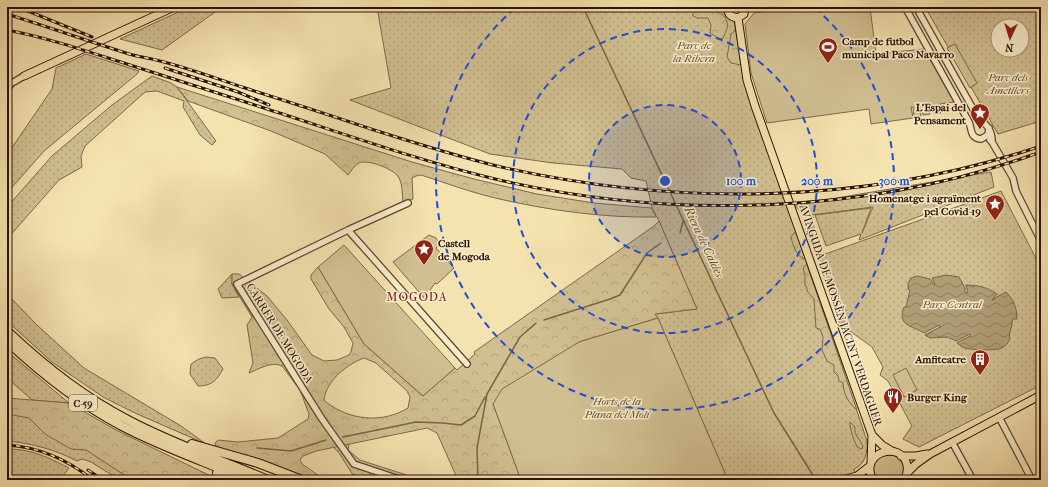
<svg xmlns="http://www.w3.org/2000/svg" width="1048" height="487" viewBox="0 0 1048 487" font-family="'IM FELL French Canon',serif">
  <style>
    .grass { fill: url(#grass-dots); stroke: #7d6849; fill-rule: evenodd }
    .forest { fill: url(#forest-crowns); stroke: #7d6849; fill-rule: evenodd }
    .garden { fill: #d1bf91; stroke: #7d6849 }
    .water { fill: url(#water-waves); stroke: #796446 }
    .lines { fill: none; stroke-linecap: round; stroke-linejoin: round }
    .stream { stroke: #796446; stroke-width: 1.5 }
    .minor-casing { stroke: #5c462c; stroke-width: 8 }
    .major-casing { stroke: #291201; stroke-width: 9 }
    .highway-casing { stroke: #291201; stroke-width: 10 }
    .minor { stroke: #f8eccb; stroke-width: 5.5 }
    .major { stroke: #f4e2af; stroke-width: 7 }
    .highway { stroke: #f4e2af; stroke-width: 8 }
    .rail-casing { stroke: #291201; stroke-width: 3 }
    .rail { stroke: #f8eccb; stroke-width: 1.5; stroke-dasharray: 4.5; stroke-linecap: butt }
    .ring { fill: none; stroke: #1d4ed8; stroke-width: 2; stroke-dasharray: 7 5 }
    .labels { text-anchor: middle; stroke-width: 3; stroke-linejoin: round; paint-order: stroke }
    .shield { fill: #f8eccb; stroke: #67533e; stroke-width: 1 }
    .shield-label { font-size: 10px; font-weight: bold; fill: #291201 }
    .poi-label { font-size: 11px; font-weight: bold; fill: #291201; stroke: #f8eccb; text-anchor: start }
    .park-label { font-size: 11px; font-style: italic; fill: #644f33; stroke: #f8eccb }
    .street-label { font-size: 11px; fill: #291201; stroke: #f8eccb }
    .water-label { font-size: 12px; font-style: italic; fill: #5f492f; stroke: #f8eccb }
    .neighbourhood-label { font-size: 12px; letter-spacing: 1px; fill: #7a1f14; stroke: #f8eccb }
    .centre { fill: #1d4ed8; stroke: #f8eccb; stroke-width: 2 }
    .ring-label { font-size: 12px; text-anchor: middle; font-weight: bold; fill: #1d4ed8; stroke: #f8eccb; stroke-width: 3; stroke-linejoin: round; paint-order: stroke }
  </style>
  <defs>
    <pattern id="grass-dots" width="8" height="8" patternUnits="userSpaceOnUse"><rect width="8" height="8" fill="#d1bf91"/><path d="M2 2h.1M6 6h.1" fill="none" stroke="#b3a37b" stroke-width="1.8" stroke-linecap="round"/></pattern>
    <pattern id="forest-crowns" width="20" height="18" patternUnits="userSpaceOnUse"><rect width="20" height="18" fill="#d1bf91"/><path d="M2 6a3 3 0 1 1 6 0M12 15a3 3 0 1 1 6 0" fill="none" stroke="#b3a37b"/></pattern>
    <pattern id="water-waves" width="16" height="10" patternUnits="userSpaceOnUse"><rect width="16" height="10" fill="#af9b74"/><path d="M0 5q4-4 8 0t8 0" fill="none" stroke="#8e7d5d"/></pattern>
  </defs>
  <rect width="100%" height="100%" fill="#f4e2af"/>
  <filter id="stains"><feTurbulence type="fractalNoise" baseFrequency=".005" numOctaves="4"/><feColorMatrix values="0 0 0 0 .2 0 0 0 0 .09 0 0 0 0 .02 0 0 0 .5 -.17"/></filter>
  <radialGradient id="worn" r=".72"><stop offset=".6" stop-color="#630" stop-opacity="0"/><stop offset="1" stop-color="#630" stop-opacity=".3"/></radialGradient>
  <path class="grass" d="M189,7H222L162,50L120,39Z
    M377,7H732L742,69L749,99L788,206L867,441C868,452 865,465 854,469L857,480H728L658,318L654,314L697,309L659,221L652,208L646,181L631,178L622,169L553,163L490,154L350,100L391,88Z
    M925,7H1041V121L998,134ZM998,26H1022V50H998Z
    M86,54L139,71L137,74L44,151L7,193V155L52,89L56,68Z
    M152,76L171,83L177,87L216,141L212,145L200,135L183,107L184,101L157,91L145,92L85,146L81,156L82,167L59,180L7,239V207L52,156L112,105Z
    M991,172L994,187L859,240L861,234L826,246L815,215L871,208L862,233L873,207L804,216L795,205Z
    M1001,191L1041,268V385L919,447L903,439L912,426L888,381L880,375L883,367L872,347L850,331L843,334L817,257Z
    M232,274V284L239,297L222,298L218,289Z
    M7,294L37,325L84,368L181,426L206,444L135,413L103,397L52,362L7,321Z
    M7,350L15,358L69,403L32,400L7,378Z
    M206,357L215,358L223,369C217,380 212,386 198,386L190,374L191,364L199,359Z
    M7,408L17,409L139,480H120L91,462L82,459L77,461C56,450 31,443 7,441Z
    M349,444L348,450L360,460L422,480H365L353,475L339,453L333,447Z
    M7,449C32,449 47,457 69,468L60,480H7Z"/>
  <path class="forest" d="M703,9C714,10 730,13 727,29C726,32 724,35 723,38L720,39L710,33L711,25L708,18H697L692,15L696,11Z
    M736,30L741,65L731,63L727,57L731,34Z
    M177,87L412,162L474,179L537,194L594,203L652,208L656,217C602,218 547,210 495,198C470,192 446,183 421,175L416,176L412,178L413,199L403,203C402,194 403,182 397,175C390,168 367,159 359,163C354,166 351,171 348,175L325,154L271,131L188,101Z
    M659,221L697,309L655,314L658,318L579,342L493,404L521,480H458L437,433L427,428L316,451L303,456L300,460L302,464L325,480H314L216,447L215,443L218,440L238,442L278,438L308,419L309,414L300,390L282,366C271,361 259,369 249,373L253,363L247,325L252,317L232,284V274H239L267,296L287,320L312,355L324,361L337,360L349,355L351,352L353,343L344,327L329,309L311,279V275L318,267L364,344L423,396L455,368L457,370L475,354L474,352L654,226ZM364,358L376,363L407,391L410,397L408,408C382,424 349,420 326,402L324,400C326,381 347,364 364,358Z
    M794,233H797L805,258L803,259C796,254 793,246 791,237Z
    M807,264V265L857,410C849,404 843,393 843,383L839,381L838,376L834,372V365L827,361L822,350L823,337L820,329L816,328L814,299L807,291V288L805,285V275L803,268Z
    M7,398L69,403L116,430L219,480H132L86,450L71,449L45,434L29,418L7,414Z
    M850,422L855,427V433L863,446L862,449L857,447C854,440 850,430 850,422Z"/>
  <path class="garden" d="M793,7H870L876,54L924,49L954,102L940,104L941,113L934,114L932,105H929L930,114L923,115L922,106H920L921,116L914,117L913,107H911L913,118L871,124L869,109L767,123L751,73L745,24L754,13Z
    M955,44L977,83L970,88L947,48Z
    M429,235L436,238L440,244L436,248L454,268L437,284L435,283L430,290L433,293L425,299L393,262Z
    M344,245L455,368L423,396L364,344L318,267Z
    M658,318L728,480H521L493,404L502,389L579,342Z
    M906,368L917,390L904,397L893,375Z
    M886,451L904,459V480H873L870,466Z"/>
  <path class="water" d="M946,275L959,277L965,288V292L968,293L966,285C977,285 987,287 997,294L992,300H994L995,298L1006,292C1014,300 1017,308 1017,319H1013L1009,337L1010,339C1008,343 1006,346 1002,348C997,351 967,350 962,347C960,346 959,344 957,343L970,336V334L956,341L947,337L930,338L925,335L940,327L939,325L924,333C911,325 897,326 904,307H906L910,290L908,289V283L911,278L917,276L930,279L934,285L935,284L932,278Z"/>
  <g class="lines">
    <path class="stream" d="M583,7L774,413L816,480
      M680,233L683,221
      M544,320L610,299L620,295L647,253L661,243
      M343,437L416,422L443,423L461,425L475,416L485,397
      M257,448L291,451L326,440
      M478,480L477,448L487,394L520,337L536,323"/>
    <defs>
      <path id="minor" d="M905,7L969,122C972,130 970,138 981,139L988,135L989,128
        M916,7L977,116C986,125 992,128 992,142
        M7,86L24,76
        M990,140L992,142L1013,178L1016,191L1041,241
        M348,230L467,364
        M999,417L1032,480
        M952,442L973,480
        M402,480L354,464L322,419L237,284L348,230L408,203"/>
      <path id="major" d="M727,7C728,14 730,17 738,18L744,14L745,7
        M738,18L747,80L755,106L872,435L871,463
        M24,76L174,7
        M872,435L882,445L892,451
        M901,456H916L927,454
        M907,473L916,464L930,454L1041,395
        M842,480L857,476L870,466
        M873,480C858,453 901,439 907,465C908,470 907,475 904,480"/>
      <path id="highway" d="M7,87L9,85
        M7,331C44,366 83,397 128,420C173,444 221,460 268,480
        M7,341C42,374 79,403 122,426C162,447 206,462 248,480
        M192,444L258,463L302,480
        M217,473L232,480"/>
    </defs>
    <use href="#minor" class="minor-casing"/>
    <use href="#major" class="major-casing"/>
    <use href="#highway" class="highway-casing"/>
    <use href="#minor" class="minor"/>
    <use href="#major" class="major"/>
    <use href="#highway" class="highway"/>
    <defs>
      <path id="rail" d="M18,7L92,37
        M7,14C48,27 88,41 129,54C139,57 150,58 160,61C188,68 215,78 242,87C286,101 330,115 374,130C415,143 456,156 497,166C675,207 867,205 1041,146
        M7,30C49,38 89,52 130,65C174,79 217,93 261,107C339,132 416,160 495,179C670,220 865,215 1035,154
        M165,68L238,92L269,105
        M7,445C39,447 68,460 93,480
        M88,470L103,480"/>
    </defs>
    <use href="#rail" class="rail-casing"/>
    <use href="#rail" class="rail"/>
  </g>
  <circle cx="665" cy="181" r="76" fill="#1d4ed8" fill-opacity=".12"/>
  <g class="ring">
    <circle cx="665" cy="181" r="76"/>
    <circle cx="665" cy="181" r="152"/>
    <path d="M815 8A229 229 0 1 1 515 8"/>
  </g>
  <defs>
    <symbol id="stadium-pin" viewBox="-11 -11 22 30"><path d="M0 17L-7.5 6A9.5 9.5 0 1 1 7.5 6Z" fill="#8f2418" stroke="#f8eccb"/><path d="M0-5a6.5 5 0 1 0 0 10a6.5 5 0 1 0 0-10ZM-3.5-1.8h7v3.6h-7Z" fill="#fff"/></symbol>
    <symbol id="sight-pin" viewBox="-11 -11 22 30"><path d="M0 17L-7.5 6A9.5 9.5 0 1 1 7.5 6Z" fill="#8f2418" stroke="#f8eccb"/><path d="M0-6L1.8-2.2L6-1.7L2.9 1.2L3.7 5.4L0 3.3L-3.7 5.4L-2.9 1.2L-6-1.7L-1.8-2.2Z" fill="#fff"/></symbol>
    <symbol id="building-pin" viewBox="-11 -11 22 30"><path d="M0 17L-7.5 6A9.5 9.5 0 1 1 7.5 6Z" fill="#8f2418" stroke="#f8eccb"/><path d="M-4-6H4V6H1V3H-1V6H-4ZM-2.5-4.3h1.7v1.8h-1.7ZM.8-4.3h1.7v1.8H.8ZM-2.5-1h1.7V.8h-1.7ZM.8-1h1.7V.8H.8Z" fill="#fff"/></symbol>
    <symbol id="restaurant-pin" viewBox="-11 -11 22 30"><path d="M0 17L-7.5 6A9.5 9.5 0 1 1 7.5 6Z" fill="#8f2418" stroke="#f8eccb"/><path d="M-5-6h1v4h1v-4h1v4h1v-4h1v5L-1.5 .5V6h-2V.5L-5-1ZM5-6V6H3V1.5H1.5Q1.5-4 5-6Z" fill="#fff"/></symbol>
  </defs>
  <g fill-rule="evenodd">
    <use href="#stadium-pin" x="817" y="36" width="22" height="30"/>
    <use href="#sight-pin" x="969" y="102" width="22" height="30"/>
    <use href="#sight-pin" x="984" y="193" width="22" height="30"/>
    <use href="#sight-pin" x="413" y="238" width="22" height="30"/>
    <use href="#building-pin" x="969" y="348" width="22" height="30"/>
    <use href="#restaurant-pin" x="882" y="386" width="22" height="30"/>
  </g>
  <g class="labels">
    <rect class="shield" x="69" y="395" width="28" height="16" rx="3"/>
    <g class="shield-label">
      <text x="83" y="407">C-59</text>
    </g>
    <g class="poi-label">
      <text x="842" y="45">Camp de futbol<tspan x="842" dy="13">municipal Paco Navarro</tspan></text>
      <text x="966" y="111" text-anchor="end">L'Espai del<tspan x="966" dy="13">Pensament</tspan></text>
      <text x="981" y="202" text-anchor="end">Homenatge i agraïment<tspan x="981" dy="13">pel Covid-19</tspan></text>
      <text x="438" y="247">Castell<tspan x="438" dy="13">de Mogoda</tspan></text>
      <text x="966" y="363" text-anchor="end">Amfiteatre</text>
      <text x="907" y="401">Burger King</text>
    </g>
    <g class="park-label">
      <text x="694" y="49">Parc de<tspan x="694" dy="13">la Ribera</tspan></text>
      <text x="1008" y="81">Parc dels<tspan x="1008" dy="13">Ametllers</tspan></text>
      <text x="952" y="308">Parc Central</text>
      <text x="617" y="405">Horts de la<tspan x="617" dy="13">Plana del Molí</tspan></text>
    </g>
    <g class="street-label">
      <text transform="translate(841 315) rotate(71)" y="4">AVINGUDA DE MOSSÈN JACINT VERDAGUER</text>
      <text transform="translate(280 333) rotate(58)" y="4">CARRER DE MOGODA</text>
    </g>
    <g class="water-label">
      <text transform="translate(704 242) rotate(65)" y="4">Riera de Caldes</text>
    </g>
    <g class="neighbourhood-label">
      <text x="417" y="301">MOGODA</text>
    </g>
  </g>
  <circle cx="665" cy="181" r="6" class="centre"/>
  <g class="ring-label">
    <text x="741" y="185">100 m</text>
    <text x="817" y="185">200 m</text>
    <text x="894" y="185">300 m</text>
  </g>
  <rect width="1048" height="487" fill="none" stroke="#f4e2af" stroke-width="24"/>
  <rect x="8" y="8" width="1032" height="471" fill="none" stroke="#291201" stroke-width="2"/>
  <rect x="12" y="12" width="1024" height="463" fill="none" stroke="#291201"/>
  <g transform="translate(1010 38) rotate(184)"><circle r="19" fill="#f8eccb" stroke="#a5957a"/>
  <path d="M0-3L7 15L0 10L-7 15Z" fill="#8f2418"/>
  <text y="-6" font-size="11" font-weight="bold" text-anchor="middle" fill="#291201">N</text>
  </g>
  <rect width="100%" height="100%" filter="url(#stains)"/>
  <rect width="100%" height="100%" fill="url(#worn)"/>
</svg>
